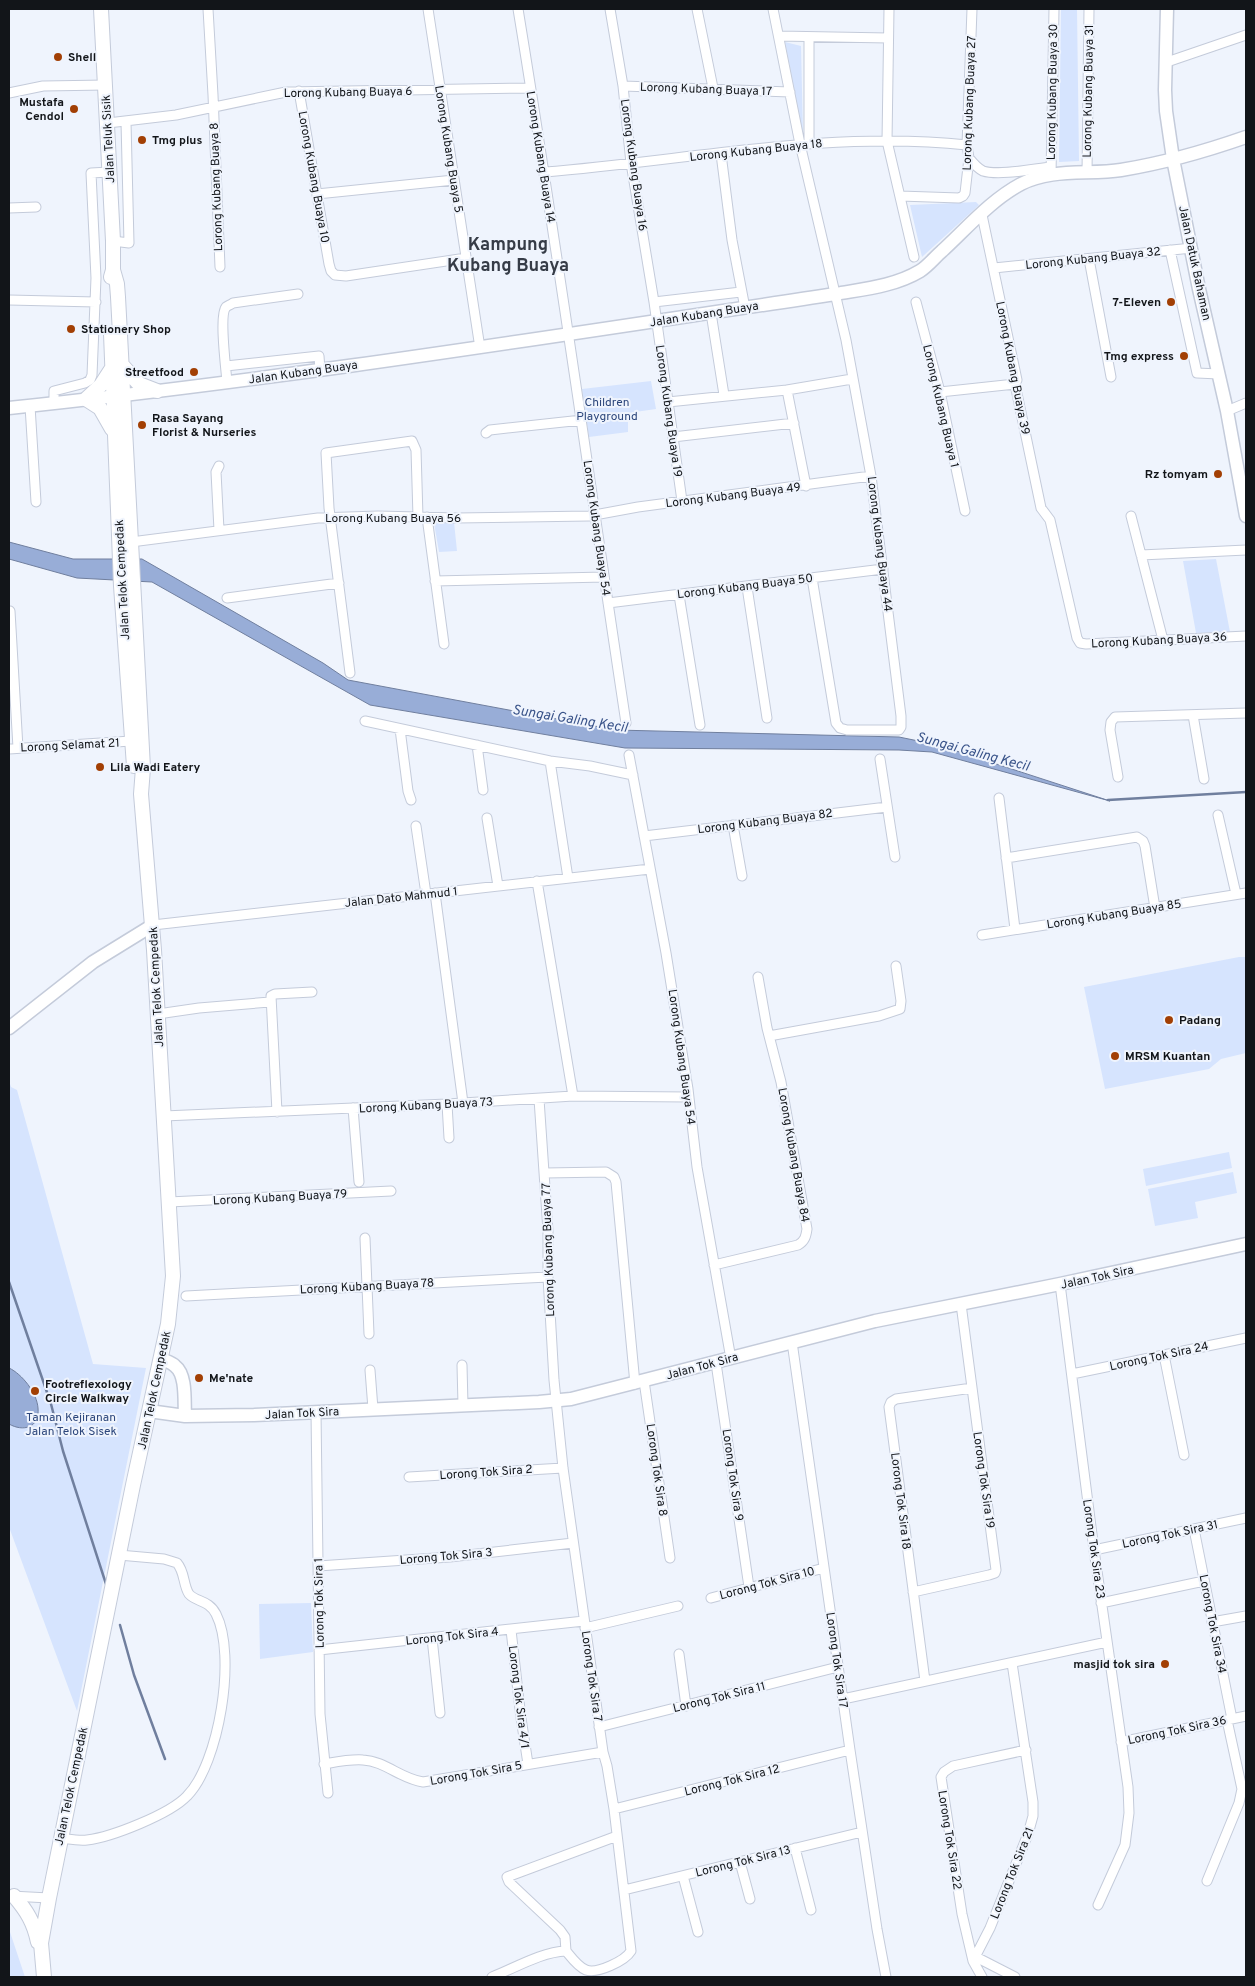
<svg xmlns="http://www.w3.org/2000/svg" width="1255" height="1986" viewBox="0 0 1255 1986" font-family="Overpass,sans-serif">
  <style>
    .green { fill: #d6e4fe }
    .water { fill: #98add7; stroke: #707f9e }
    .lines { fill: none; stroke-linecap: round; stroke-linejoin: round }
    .stream { stroke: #707f9e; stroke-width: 2.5 }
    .street-casing { stroke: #c4cbda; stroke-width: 11 }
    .secondary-casing { stroke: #c4cbda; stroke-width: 15 }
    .primary-casing { stroke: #c4cbda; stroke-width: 16 }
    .street { stroke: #fff; stroke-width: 9 }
    .secondary { stroke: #fff; stroke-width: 12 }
    .primary { stroke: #fff; stroke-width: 14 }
    .poi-dot { fill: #a23f04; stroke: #eff4fd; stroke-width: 2 }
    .labels { text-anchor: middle; stroke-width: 4; stroke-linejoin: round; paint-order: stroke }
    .poi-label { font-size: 12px; font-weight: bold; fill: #121519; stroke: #eff4fd; text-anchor: start }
    .street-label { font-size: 12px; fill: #121519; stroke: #eff4fd }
    .park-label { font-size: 12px; fill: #2c467b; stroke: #eff4fd }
    .water-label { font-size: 14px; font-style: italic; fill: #395389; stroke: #eff4fd }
    .district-label { font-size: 18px; font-weight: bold; fill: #363c47; stroke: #eff4fd }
  </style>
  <rect width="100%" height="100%" fill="#eff4fd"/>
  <path class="green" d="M1061,9H1077L1079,161L1059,162Z
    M785,42L801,46L803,134Z
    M976,202L979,205L922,257L910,205Z
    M651,381L656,409L628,413V432L589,437L582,389Z
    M454,522L457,551L439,552L434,523Z
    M1216,559L1230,632L1196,633L1183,561Z
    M1239,957H1246V1053L1221,1059L1209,1069L1105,1089L1084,987Z
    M9,1081L11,1087L17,1090L93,1364L146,1368L77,1711L9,1527Z
    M1229,1152L1232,1168L1146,1186L1143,1169Z
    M1233,1172L1237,1193L1195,1202L1198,1218L1155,1226L1148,1189Z
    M311,1603L313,1652L260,1659L259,1604Z
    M9,1929L25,1977H9Z"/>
  <path class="water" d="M9,542L73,559H142L323,663L348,680L616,730L899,737L938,745L1110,801L932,752L899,750L625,748L370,705L152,582L77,578L9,559Z
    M9,1368C22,1374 37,1393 38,1408C40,1428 23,1432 9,1424Z"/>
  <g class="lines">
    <path class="stream" d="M1108,800L1246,792
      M9,1282L51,1404L63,1451L106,1584
      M120,1625L134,1675L165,1759"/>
    <defs>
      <path id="street" d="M208,9L213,95L220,267
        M428,9L480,348
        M518,9C557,246 590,485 626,723
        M610,9L623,86L631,163L654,302L682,501
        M697,9L713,88
        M773,9L800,144L846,340L871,476L901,716V727L899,730H847L840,728L836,723L812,578
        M889,9L887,141L914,257
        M779,36L888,38
        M1167,62L1246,35
        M623,86L790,92
        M299,91L329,264L331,271L335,275L346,276L466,258
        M9,93L43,86L106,85
        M108,123L176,115L286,92L530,88
        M809,143V37
        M721,154L732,240L745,308
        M969,158C973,163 977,168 983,171C999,176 1033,169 1050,167
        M545,172C685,161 826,130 967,145
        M1087,173L1089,9
        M1051,175L1054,9
        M317,194L454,180
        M900,196L959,198L963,196L965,193L969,158L967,145L972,9
        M9,208L36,207
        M982,215L1017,380L1015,384L1041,508L1050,520L1077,638L1080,643L1086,644L1246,636
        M113,241L129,243L126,122
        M1170,250L1197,373L1219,374
        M1089,259L1111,377
        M994,268L1192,248
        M9,300L96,302
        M654,302L741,292
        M916,302L940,392L965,511
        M711,313L724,395
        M226,366L319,356L320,370
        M227,382C226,369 219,315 226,307C227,306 232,304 233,303L298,294
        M787,390L806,486
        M940,392L1015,384
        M668,402L787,390L852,379
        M54,403V391L85,383L90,380L92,375L96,278L91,173L110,172
        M30,406L36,502
        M1227,411L1246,403
        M486,433L490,430L582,420
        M673,437L794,423
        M1131,516L1163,640
        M427,517L444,644
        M219,530L216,472L219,466
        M131,542L318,518L378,516L457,518L589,516L638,507L871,476
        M1141,555L1246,550
        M435,581L604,577
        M747,587L767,718
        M679,595L700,725
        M227,598L339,583
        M608,603L883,569
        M10,611L18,748
        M350,673L329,508L326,453L412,441L416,450L418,517
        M1193,715L1204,779
        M365,721L550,761L590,766L633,775
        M400,729L408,791L411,800
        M477,745L483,790
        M9,749L131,741
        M629,755L666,953L688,1089L697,1167L731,1359
        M880,759L895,857
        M550,761L568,878
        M1118,777L1110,730L1111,722L1115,717L1246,713
        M999,798L1015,929
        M1218,815L1236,894
        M487,818L498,886
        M733,825L742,876
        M416,826L426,894
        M644,836L887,807
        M1006,858L1137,837L1143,841L1145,846L1155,908
        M537,881L573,1096
        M435,893L463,1103
        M153,925L650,869
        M982,935L1246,893
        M158,1014L199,1008L270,1002
        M769,1036L879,1016L900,1009L901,1001L896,966
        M447,1104L449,1138
        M353,1108L359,1182
        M277,1112L271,996L275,994L312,992
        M164,1116L447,1104L573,1096L688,1097
        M545,1173L606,1172L614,1177L616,1182L635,1384
        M169,1202L391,1191
        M365,1238L369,1334
        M714,1265L798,1245C805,1241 806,1236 807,1229L781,1082L767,1028L758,977
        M1060,1284L1094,1550L1128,1787L1129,1813L1125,1845L1098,1905
        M186,1296L548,1277
        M792,1342L850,1750L877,1929L886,1977
        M1164,1355L1184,1455
        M716,1363L749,1587
        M462,1365L463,1405
        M370,1370L373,1409
        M1072,1374L1246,1338
        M644,1381L670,1558
        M316,1412L320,1714L328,1793
        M409,1477L563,1468
        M1194,1529L1232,1719
        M1094,1550L1246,1518
        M318,1566L450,1557L573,1543
        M913,1592L989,1575L995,1573L996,1570L961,1304
        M711,1598L824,1568
        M1101,1603L1204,1581
        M1212,1622L1246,1616
        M585,1628L678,1606
        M511,1630L521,1718L528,1764
        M432,1638L440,1713
        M319,1650L584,1621
        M679,1654L686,1706
        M925,1681L889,1407L891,1402L896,1399L972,1388
        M843,1699L1107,1642
        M599,1727L838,1667
        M1121,1742L1246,1716
        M324,1764C336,1762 351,1759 363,1760C385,1761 401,1779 423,1782L603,1752
        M614,1809L850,1750
        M60,1838C69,1839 78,1841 87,1840C112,1837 170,1814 187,1796C219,1764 237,1655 216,1614C209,1600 196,1602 189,1594C183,1585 185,1572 177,1563L164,1559L119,1555
        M795,1848L811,1910
        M740,1862L750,1899
        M683,1876L698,1932
        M1207,1881L1239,1803L1242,1789L1227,1720
        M624,1890L862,1832
        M11,1896L49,1898
        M566,1951L565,1937L560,1930L509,1882L507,1877L617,1836
        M972,1955L1015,1977
        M973,1961L990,1928L1028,1834L1033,1816V1802L1012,1663
        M492,1977C515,1968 541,1952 566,1951C571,1957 578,1967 586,1970C597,1974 625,1961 631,1951L614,1809L607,1766L603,1752L563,1468L554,1380L548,1277V1231L539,1099
        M982,1977L973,1961L962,1914L941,1777L944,1772L953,1766L1026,1750"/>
      <path id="secondary" d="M1167,9L1165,90L1166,111L1173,159L1199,289L1227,411L1246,516
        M9,408C286,379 560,335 836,294C864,289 895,286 920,271C928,266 935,257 942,251C967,228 991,200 1021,184C1051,168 1089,175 1121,170C1164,163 1206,151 1246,137
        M9,1028L93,962L153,925
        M161,1359C165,1361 171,1362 175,1366C187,1375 184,1402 185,1416
        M149,1411L185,1416L254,1415L539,1402L571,1399L875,1321L1060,1284L1246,1244"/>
      <path id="primary" d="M101,9L113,241V270L111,277
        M111,334L121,586L134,766
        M122,365L139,384L157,391
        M112,429L100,408L86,399L101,385L112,368
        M14,1896C27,1911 34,1923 38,1942
        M44,1977L41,1943L49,1898L133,1485L168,1324L173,1276L154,950L141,794L143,768L118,297L117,284L113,270"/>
    </defs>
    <use href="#street" class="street-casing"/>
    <use href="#secondary" class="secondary-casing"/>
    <use href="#primary" class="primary-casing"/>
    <use href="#street" class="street"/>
    <use href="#secondary" class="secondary"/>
    <use href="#primary" class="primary"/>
  </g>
  <g class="poi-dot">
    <circle cx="58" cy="57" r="5"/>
    <circle cx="74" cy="109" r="5"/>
    <circle cx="142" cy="140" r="5"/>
    <circle cx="1171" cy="302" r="5"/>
    <circle cx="71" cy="329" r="5"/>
    <circle cx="1184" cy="356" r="5"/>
    <circle cx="194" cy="372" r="5"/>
    <circle cx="142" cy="425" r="5"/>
    <circle cx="1218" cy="474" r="5"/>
    <circle cx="100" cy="767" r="5"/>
    <circle cx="1169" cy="1020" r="5"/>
    <circle cx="1115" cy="1056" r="5"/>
    <circle cx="199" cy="1378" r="5"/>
    <circle cx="35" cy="1391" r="5"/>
    <circle cx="1165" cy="1664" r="5"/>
  </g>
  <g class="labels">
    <g class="poi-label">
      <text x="68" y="61">Shell</text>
      <text x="64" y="106" text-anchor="end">Mustafa<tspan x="64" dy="14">Cendol</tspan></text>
      <text x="152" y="144">Tmg plus</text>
      <text x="1161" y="306" text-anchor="end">7-Eleven</text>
      <text x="81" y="333">Stationery Shop</text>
      <text x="1174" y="360" text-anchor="end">Tmg express</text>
      <text x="184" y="376" text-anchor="end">Streetfood</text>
      <text x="152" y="422">Rasa Sayang<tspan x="152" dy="14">Florist &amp; Nurseries</tspan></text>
      <text x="1208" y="478" text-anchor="end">Rz tomyam</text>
      <text x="110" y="771">Lila Wadi Eatery</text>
      <text x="1179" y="1024">Padang</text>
      <text x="1125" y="1060">MRSM Kuantan</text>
      <text x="209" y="1382">Me'nate</text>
      <text x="45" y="1388">Footreflexology<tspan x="45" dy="14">Circle Walkway</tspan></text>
      <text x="1155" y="1668" text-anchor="end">masjid tok sira</text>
    </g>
    <g class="street-label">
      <text transform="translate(706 89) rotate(2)" y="4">Lorong Kubang Buaya 17</text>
      <text transform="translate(1088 91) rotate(-89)" y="4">Lorong Kubang Buaya 31</text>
      <text transform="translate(348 92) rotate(-1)" y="4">Lorong Kubang Buaya 6</text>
      <text transform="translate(1052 92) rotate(-89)" y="4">Lorong Kubang Buaya 30</text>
      <text transform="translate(969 103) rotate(-88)" y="4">Lorong Kubang Buaya 27</text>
      <text transform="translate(108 139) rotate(-93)" y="4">Jalan Teluk Sisik</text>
      <text transform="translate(449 149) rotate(81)" y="4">Lorong Kubang Buaya 5</text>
      <text transform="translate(756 150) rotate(-6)" y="4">Lorong Kubang Buaya 18</text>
      <text transform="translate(541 157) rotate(81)" y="4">Lorong Kubang Buaya 14</text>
      <text transform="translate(634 165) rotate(82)" y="4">Lorong Kubang Buaya 16</text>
      <text transform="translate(314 177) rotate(80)" y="4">Lorong Kubang Buaya 10</text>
      <text transform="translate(216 187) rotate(-92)" y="4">Lorong Kubang Buaya 8</text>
      <text transform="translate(1093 258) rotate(-6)" y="4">Lorong Kubang Buaya 32</text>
      <text transform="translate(1195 263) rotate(78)" y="4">Jalan Datuk Bahaman</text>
      <text transform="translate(704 314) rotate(-9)" y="4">Jalan Kubang Buaya</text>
      <text transform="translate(1013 368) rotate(79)" y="4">Lorong Kubang Buaya 39</text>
      <text transform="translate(303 372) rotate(-8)" y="4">Jalan Kubang Buaya</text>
      <text transform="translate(941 406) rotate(77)" y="4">Lorong Kubang Buaya 1</text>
      <text transform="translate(669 411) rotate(82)" y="4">Lorong Kubang Buaya 19</text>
      <text transform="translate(733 495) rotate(-7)" y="4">Lorong Kubang Buaya 49</text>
      <text x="393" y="522">Lorong Kubang Buaya 56</text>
      <text transform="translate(597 528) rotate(82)" y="4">Lorong Kubang Buaya 54</text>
      <text transform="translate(880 544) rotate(83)" y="4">Lorong Kubang Buaya 44</text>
      <text transform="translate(122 580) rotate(-93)" y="4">Jalan Telok Cempedak</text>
      <text transform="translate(745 586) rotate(-7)" y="4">Lorong Kubang Buaya 50</text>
      <text transform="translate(1159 640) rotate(-3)" y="4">Lorong Kubang Buaya 36</text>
      <text transform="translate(70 745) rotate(-3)" y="4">Lorong Selamat 21</text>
      <text transform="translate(765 821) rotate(-7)" y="4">Lorong Kubang Buaya 82</text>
      <text transform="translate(401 897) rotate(-6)" y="4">Jalan Dato Mahmud 1</text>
      <text transform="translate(1114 914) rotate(-9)" y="4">Lorong Kubang Buaya 85</text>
      <text transform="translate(156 987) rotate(-93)" y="4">Jalan Telok Cempedak</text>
      <text transform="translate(682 1057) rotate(82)" y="4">Lorong Kubang Buaya 54</text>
      <text transform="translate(426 1105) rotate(-3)" y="4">Lorong Kubang Buaya 73</text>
      <text transform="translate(794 1155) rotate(80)" y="4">Lorong Kubang Buaya 84</text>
      <text transform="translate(280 1197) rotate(-3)" y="4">Lorong Kubang Buaya 79</text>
      <text transform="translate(548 1250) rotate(-92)" y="4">Lorong Kubang Buaya 77</text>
      <text transform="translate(1097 1277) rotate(-12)" y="4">Jalan Tok Sira</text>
      <text transform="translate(367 1286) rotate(-3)" y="4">Lorong Kubang Buaya 78</text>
      <text transform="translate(1159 1356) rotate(-12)" y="4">Lorong Tok Sira 24</text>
      <text transform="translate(702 1366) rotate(-15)" y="4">Jalan Tok Sira</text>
      <text transform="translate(154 1390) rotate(-78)" y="4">Jalan Telok Cempedak</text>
      <text transform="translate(302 1413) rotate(-3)" y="4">Jalan Tok Sira</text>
      <text transform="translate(657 1470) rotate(82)" y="4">Lorong Tok Sira 8</text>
      <text transform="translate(486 1472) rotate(-4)" y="4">Lorong Tok Sira 2</text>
      <text transform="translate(733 1475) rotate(82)" y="4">Lorong Tok Sira 9</text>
      <text transform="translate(984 1480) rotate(82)" y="4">Lorong Tok Sira 19</text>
      <text transform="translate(901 1501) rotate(83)" y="4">Lorong Tok Sira 18</text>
      <text transform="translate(1170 1534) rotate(-12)" y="4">Lorong Tok Sira 31</text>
      <text transform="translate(1094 1549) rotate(82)" y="4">Lorong Tok Sira 23</text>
      <text transform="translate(446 1556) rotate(-5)" y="4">Lorong Tok Sira 3</text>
      <text transform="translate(767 1583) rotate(-15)" y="4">Lorong Tok Sira 10</text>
      <text transform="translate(319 1603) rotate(-91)" y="4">Lorong Tok Sira 1</text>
      <text transform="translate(1213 1624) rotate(79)" y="4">Lorong Tok Sira 34</text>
      <text transform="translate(452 1636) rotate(-6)" y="4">Lorong Tok Sira 4</text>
      <text transform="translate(837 1660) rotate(82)" y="4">Lorong Tok Sira 17</text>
      <text transform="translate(592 1676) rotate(82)" y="4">Lorong Tok Sira 7</text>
      <text transform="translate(519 1697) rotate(83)" y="4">Lorong Tok Sira 4/1</text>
      <text transform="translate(719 1697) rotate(-14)" y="4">Lorong Tok Sira 11</text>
      <text transform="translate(1177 1730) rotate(-12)" y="4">Lorong Tok Sira 36</text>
      <text transform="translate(476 1773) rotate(-10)" y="4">Lorong Tok Sira 5</text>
      <text transform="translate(732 1780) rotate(-14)" y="4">Lorong Tok Sira 12</text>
      <text transform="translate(71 1786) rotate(-78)" y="4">Jalan Telok Cempedak</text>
      <text transform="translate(950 1840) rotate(81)" y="4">Lorong Tok Sira 22</text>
      <text transform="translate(743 1861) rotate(-14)" y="4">Lorong Tok Sira 13</text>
      <text transform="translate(1012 1873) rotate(-68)" y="4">Lorong Tok Sira 21</text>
    </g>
    <g class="park-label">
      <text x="607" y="406">Children<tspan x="607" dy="14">Playground</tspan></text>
      <text x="71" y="1421">Taman Kejiranan<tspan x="71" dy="14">Jalan Telok Sisek</tspan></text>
    </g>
    <g class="water-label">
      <text transform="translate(570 718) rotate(9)" y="5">Sungai Galing Kecil</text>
      <text transform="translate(973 751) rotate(15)" y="5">Sungai Galing Kecil</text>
    </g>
    <g class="district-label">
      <text x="508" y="250">Kampung<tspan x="508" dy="21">Kubang Buaya</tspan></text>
    </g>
  </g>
  <rect width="1255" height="1986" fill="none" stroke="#121519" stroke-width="20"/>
</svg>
